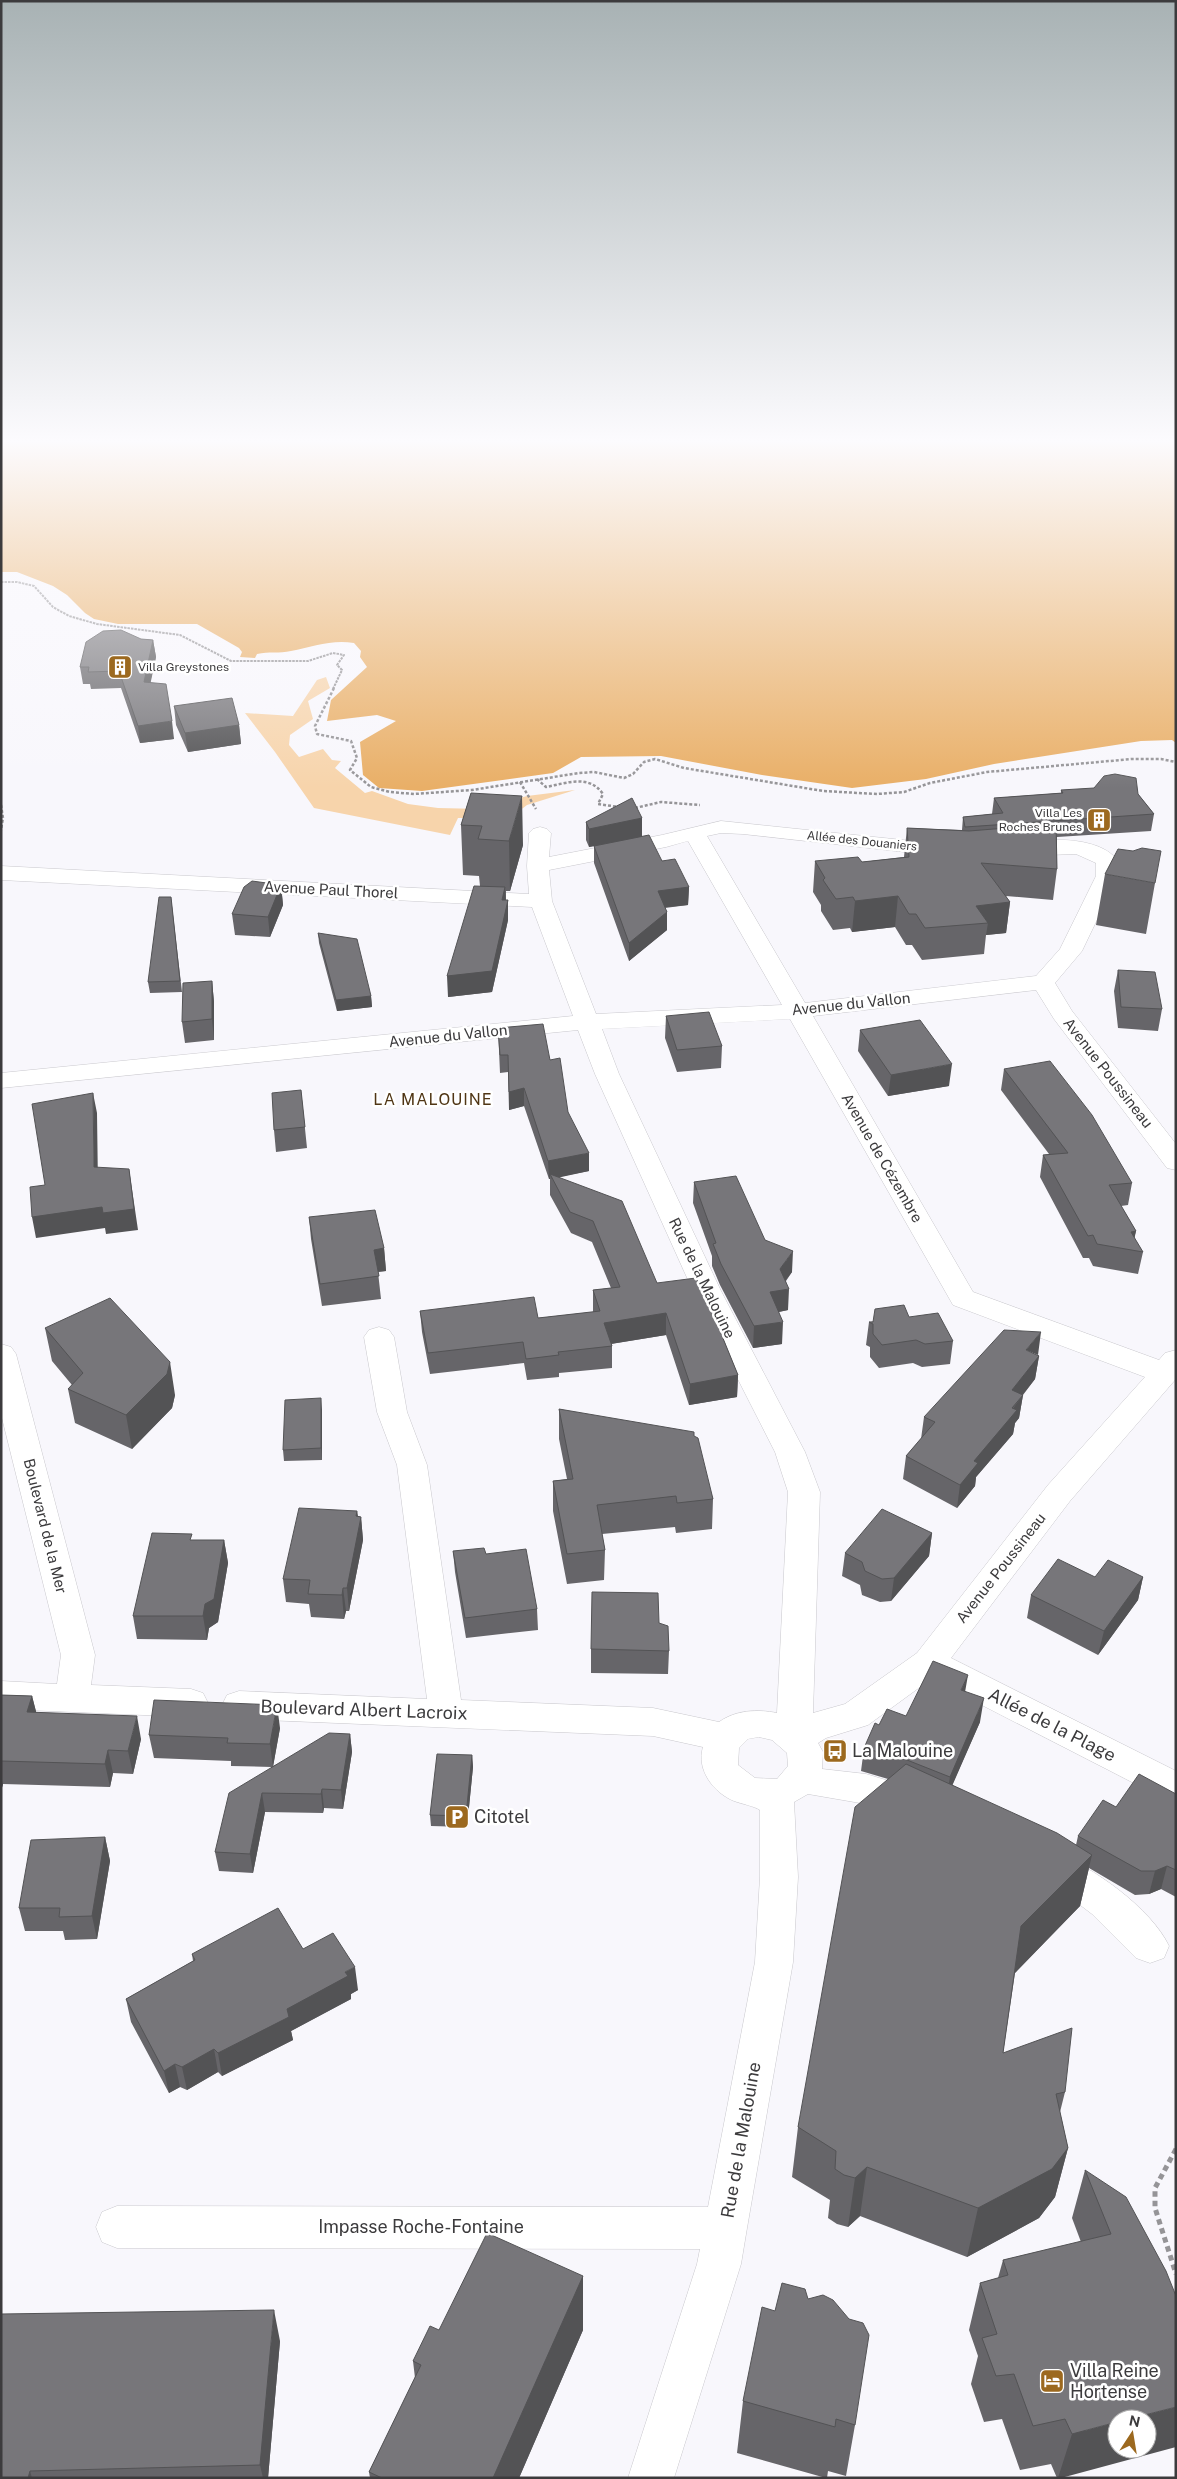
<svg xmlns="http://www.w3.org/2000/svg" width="1177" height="2479" viewBox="0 0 1177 2479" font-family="'Public Sans',sans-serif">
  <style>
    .green { fill: #f7d4ab }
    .water { fill: #e9af67 }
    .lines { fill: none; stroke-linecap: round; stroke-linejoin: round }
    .minor-casing { stroke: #c9c8cd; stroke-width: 1 }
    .path-far2 { stroke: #959497; stroke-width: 2; stroke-dasharray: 2.5 1; stroke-linecap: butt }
    .path-far1 { stroke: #959497; stroke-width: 2.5; stroke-dasharray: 3 2; stroke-linecap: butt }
    .path { stroke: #959497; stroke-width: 5; stroke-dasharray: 5.5 4; stroke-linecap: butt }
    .minor { fill: #fff; fill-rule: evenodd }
    .wall { fill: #666569 }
    .shaded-wall { fill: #535355 }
    .building { fill: #77767a; stroke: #535355 }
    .labels { text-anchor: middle; stroke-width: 5; stroke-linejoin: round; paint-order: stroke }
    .far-poi-label { font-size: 12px; fill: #3c3b3d; stroke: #fff; text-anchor: start }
    .far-street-label { font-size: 12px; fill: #3c3b3d; stroke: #fff }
    .street-label { font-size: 15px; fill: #3c3b3d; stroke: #fff }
    .neighbourhood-label { font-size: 16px; letter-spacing: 1px; fill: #503615; stroke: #fff }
    .near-street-label { font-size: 18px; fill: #3c3b3d; stroke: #fff }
    .near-poi-label { font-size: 18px; fill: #3c3b3d; stroke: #fff; text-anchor: start }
  </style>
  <rect width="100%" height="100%" fill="#f8f7fc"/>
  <path class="green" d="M326,677L330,688L308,701L313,719L290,735L289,745L299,757L323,749L332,760L341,761L335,768L365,793L372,791L408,804L438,808L482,809L527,796L575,790L527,805L510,818H458L450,835L314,808L275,752L245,713L293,716L317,680Z"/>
  <path class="water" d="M1,441H1176V743L1172,740L1141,741L994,764L926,779L852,788L762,775L661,756L581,757L553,773L422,791L379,788L363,775L360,742L396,721L377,715L327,721L331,700L367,667L360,657L361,651L354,643C332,639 312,647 291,651C279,654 269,651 257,654L255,658L240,657L242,652L239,648L197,624H118L94,619L85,613L67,595L53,586L17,572H1Z"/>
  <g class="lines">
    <defs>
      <path id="minor" d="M721,821L941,844L949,845L952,850L949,855L941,856L743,834L721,833L707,836L805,1003L1036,976L1060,949L1096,876V863L1076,854L1019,856L1011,855L1008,850L1011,845C1039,838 1099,834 1118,861V876L1082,951L1055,983L1072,1011L1176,1144V1170L1167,1168L1054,1019L1036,990L813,1016L973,1292L1159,1360L1165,1353L1176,1350L1175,1380L1070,1501L951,1658L1176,1771V1803L1163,1798L931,1679L868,1725L826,1738L818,1743L823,1752L822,1769L866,1774L922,1791L927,1802L922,1813L909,1817L866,1804L808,1794L794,1802L798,1877L793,1962L747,2228L741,2264L674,2478H628L697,2264L700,2249L117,2248L102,2242L96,2227L102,2212L117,2206L708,2207L755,1962L760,1877V1810C754,1806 742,1804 734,1801C714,1793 696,1770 703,1747L653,1736L239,1719L227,1715L222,1705L227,1695L239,1691L427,1699L397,1465L377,1412L364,1337L369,1330L379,1327L389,1330L394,1337L407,1412L427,1465L461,1700L653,1708L719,1722C736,1710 757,1709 777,1713L788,1492L775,1452L693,1291L595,1074L578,1030L1,1088V1073L573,1016L532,907L1,880V866L529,894L527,866L529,833L533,829L540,827L547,829L551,833L549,857L662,835ZM688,841L782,1005L596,1014L552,901L549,870L666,847ZM790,1019L953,1305L1145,1377L1048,1485L917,1653L845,1704L813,1713L820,1492L805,1452L721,1291L619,1074L602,1029ZM759,1737L772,1740L787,1753L788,1766L777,1779L755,1778L738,1765L739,1748L748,1739Z
        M1,1344L11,1347L16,1354L95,1655L91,1685L191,1689L203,1693L208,1703L203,1713L191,1717L1,1709V1681L57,1684L61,1655L1,1414Z
        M1053,1852C1092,1866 1151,1908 1169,1946L1164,1958L1150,1963L1136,1958L1092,1914L1067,1895L1040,1879L1034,1868L1040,1857Z"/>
    </defs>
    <use href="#minor" class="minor-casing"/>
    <path class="path-far2" d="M1,582H17L34,586L53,607L69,616L97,624L180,635L231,661H308L333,653L344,655L337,665L342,670L333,689"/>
    <path class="path-far1" d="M334,688L315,726L317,734L351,741L357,758L350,770L371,787L390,792L414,794L472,790L579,773L594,772L624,778L633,774L644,762L655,759L684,768L823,791L877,794L904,792L930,783L987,772L1132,759H1161L1176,762
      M537,779L546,787C567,783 589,774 603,794L598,804L619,807
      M520,782L536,809
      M1,805L3,818L1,830
      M635,808L661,802L700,805"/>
    <path class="path" d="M1176,2149L1155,2188V2208L1176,2274"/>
    <use href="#minor" class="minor"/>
  </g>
  <path class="wall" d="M141,639L153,640L156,657L150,683L174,739L140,743L121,688L91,689L90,684H83L80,667Z
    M174,706L239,725L241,744L188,752L176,725Z
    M1061,790L1138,794L1154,814L1151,831L1057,837V869L1053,900L1006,896L1010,902L1006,933L986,935L984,954L922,960L912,945H906L895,927L852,932L850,928L833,930L821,911V905L813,892L815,861L862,862L904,857L907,828L962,830L963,817L992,814L994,798L1061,793Z
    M471,793L523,845L510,891H506V900H508V920L492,992L448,997L480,886L479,876L463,875L461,825Z
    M642,818V836L662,861L689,887L688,905L665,908L667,912V930L629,961L594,863V846L589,847L586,840V822Z
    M1105,874L1155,883L1146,934L1096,925Z
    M281,885L283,905L270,937L235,935L232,914Z
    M171,897L182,992L150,993L148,982Z
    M318,933L371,996L372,1007L337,1011L319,943Z
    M1118,970L1162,1009L1158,1031L1118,1028L1114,991Z
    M212,981L214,1002V1040L185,1043L182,1022Z
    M666,1016L722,1046L721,1068L677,1072L665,1038Z
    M498,1028L550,1060L568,1112L589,1171L558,1177L657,1283L723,1338L738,1375L737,1397L689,1405L666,1335L611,1344L612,1346V1368L559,1373V1377L527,1380L524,1363L430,1374L422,1332L420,1311L538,1318L593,1312V1290L611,1288L592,1242L571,1233L550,1195V1179H549L524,1106L509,1110L508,1072L500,1073Z
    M860,1030L949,1086L888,1096L858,1051Z
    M1004,1069L1132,1183L1128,1205L1121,1206L1136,1231L1134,1238L1143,1252L1138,1274L1093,1266L1089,1258H1083L1040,1177L1043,1155L1049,1154L1001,1090Z
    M301,1090L307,1148L276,1152L274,1130Z
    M694,1182L765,1240L792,1272L786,1281L788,1310L779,1312L782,1344L753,1348L720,1285L712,1266V1256L693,1203Z
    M309,1217L384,1248L386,1271L378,1272L381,1299L322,1306L311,1239Z
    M909,1317L953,1341L950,1364L922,1367L913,1363L879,1368L870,1357V1347L866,1345L869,1322Z
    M45,1328L175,1395L172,1408L132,1449L75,1423L68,1389L72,1385L52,1361Z
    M1038,1355L1039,1356L1035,1379L1023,1395L1019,1418L1015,1423L1013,1434L976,1477L975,1486L957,1508L903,1479L906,1456L921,1439L924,1417Z
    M559,1409L694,1436L713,1499L712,1529L676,1533L675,1527L602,1534L605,1550L604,1580L567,1584L553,1511V1481L567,1479L559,1439Z
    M322,1410V1460L284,1461L283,1450Z
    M357,1511L358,1516L361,1517L363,1540L349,1611H346L344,1619L311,1617L309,1604L286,1602L283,1579Z
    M932,1533L929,1556L891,1601L880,1602L862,1595L860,1585L842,1576L845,1553Z
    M193,1540H224L228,1563L218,1622L209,1628L207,1640L137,1639L133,1616Z
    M453,1551L537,1609L538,1630L466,1638L455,1572Z
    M1095,1577H1143L1138,1600L1098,1655L1027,1618L1031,1595Z
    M659,1623L669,1651L668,1674L591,1673V1649Z
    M965,1691L980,1722L952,1785L1076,1845L1078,1836L1116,1807L1176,1794V1897L1161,1889L1149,1894L1135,1895L1089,1868L1080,1906L1015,1973L1003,2053L1065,2092L1060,2112L1068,2148L1055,2197L1039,2218L967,2257L860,2216L848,2227L837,2224L828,2218L830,2200L792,2177L798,2127L888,1779L861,1771L864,1748L879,1725L906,1716Z
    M1,1695L32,1696L36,1712L141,1739L133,1774L113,1773L110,1787L3,1784L1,1791Z
    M280,1728L273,1766L350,1734L352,1752L343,1809L324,1808L323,1813L265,1812L253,1873L219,1871L215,1852L272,1767L231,1766V1761L154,1758L149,1735Z
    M472,1755L473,1767L467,1827L431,1826L430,1815Z
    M105,1837L110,1861L97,1939L65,1940L63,1931H25L19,1908Z
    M303,1949L358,1990L351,1994V1999L291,2031L293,2040L222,2076L218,2072L187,2090L180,2087L169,2093L131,2022L126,1999L193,1961L192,1954Z
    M1085,2170L1166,2271L1061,2478H1057L1051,2464L1020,2470L1002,2419L984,2422L971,2384L978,2356L969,2330L980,2283L998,2278L1003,2260L1081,2242L1072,2218Z
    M583,2276V2330L519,2478H370L369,2472L415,2378L413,2361L439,2330Z
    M775,2311L855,2425L846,2476L828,2471L827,2478H826L737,2453L743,2401Z
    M280,2341L268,2478H1Z"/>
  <path class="shaded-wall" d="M153,640L156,657L147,700L144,682Z
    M172,721L174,739L140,743L138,726Z
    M239,725L241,744L188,752L185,733Z
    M522,796L523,845L510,891L509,841Z
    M642,818V837L589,847V829Z
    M281,885L283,905L270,937L268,917Z
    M505,887L506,907L508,900V920L492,992L448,997L447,976L502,900Z
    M689,887L688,905L658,908V891Z
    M898,896L895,927L852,932L855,901Z
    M1010,902L1006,933L986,935L988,923L976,906Z
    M667,912V930L629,961V943Z
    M212,981L214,1002V1040L212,1019Z
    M371,996L372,1007L337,1011L336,1000Z
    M952,1064L949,1086L888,1096L891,1075Z
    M524,1088V1106L509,1110V1092Z
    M93,1093L97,1113L98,1188L94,1167Z
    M589,1153V1171L552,1179L550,1174V1179H549L548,1161Z
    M129,1169L138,1230L106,1234L105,1228L36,1238L32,1217Z
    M1136,1231L1132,1250L1131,1232Z
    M384,1248L386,1271L375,1272L374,1250Z
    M793,1251L792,1272L778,1290L780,1269Z
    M789,1289L788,1310L768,1314L770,1292Z
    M666,1313V1335L604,1345V1323Z
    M783,1322L782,1344L753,1348L754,1326Z
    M1041,1332L1038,1355L1026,1350Z
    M1039,1356L1035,1379L1008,1413L1012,1390Z
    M170,1362L175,1395L172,1408L132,1449L126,1415Z
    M738,1375L737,1397L689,1405L690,1384Z
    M1023,1395L1019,1418L1015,1423L1013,1434L976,1477L975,1486L957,1508L960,1485L974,1461Z
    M321,1398L322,1410V1460L321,1448Z
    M357,1511L359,1529L361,1517L363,1540L349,1611L347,1588Z
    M932,1533L929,1556L891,1601L894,1578Z
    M224,1540L228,1563L218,1622L209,1628L207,1640L203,1616L205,1604Z
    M1143,1577L1138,1600L1098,1655L1104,1631Z
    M343,1588L346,1611L344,1619L342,1595Z
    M968,1675L964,1698L961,1690Z
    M32,1696L38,1719L27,1712Z
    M984,1698L980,1722L946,1800L950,1777Z
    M277,1705L280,1728L273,1767L270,1744Z
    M137,1716L141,1739L133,1774L128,1751Z
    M350,1734L352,1752L343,1809L341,1790Z
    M108,1750L113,1773L110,1787L105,1764Z
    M472,1755L473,1767L467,1827L466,1816Z
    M1,1777L3,1784L1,1791Z
    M322,1789L324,1808L323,1813L321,1794Z
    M262,1793L265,1812L253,1873L250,1854Z
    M105,1837L110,1861L97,1939L92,1916Z
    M1092,1855L1080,1906L1011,1977L1021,1926Z
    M1167,1866L1161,1889L1149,1894L1155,1871Z
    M355,1967L358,1990L351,1994V1999L291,2031L293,2040L222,2076L218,2053L287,2009L345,1972Z
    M214,2049L218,2072L187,2090L182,2067Z
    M175,2064L180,2087L169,2093L164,2071Z
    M1068,2148L1055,2197L1039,2218L967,2257L978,2208Z
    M867,2167L860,2216L848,2227L855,2178Z
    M583,2276V2330L519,2478H493Z
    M274,2310L280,2341L268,2478H263L260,2465Z
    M1176,2407V2447L1061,2478H1058L1072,2434L1117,2422V2449H1147V2419H1129Z
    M30,2471L32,2478H28Z"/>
  <path class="building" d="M121,630L141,639L153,640L144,682L166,684L172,721L138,726L119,671L88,672L89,667H80L86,642L103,631Z
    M232,698L239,725L185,733L174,706Z
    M1115,774L1136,778L1138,794L1154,814L965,827L963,817L1003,813L994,798L1063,793L1061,790L1094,788L1104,776Z
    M471,793L522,796L509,841L478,839L482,826L461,825Z
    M632,798L642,818L589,829L586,822Z
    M1056,824L1057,869L981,863L1010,902L976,906L988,923L925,928L916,914H909L898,896L855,901L853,897L836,899L823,880L825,878L815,861L858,857L862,862L909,857L907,828L969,831Z
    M649,835L662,861L675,859L689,887L658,891L667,912L629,943L594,846Z
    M1142,848L1161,851L1155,883L1105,874L1118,849L1133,851Z
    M252,881L281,885L268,917L232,914L244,887Z
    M474,886L505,887L502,900H508L492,971L447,976Z
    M159,897H171L180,981L148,982Z
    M318,933L357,939L371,996L336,1000Z
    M1118,970L1155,972L1162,1009L1121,1007Z
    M212,981V1019L182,1022L183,983Z
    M709,1012L722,1046L677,1050L666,1016Z
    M920,1020L952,1064L891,1075L860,1030Z
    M543,1024L550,1060L560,1058L568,1112L589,1153L548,1161L524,1088L509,1092L508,1055H500L498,1028Z
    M1050,1061L1092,1115L1132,1183L1109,1185L1136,1231L1131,1232L1143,1252L1097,1244L1093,1235L1088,1236L1043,1155L1068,1153L1004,1069Z
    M301,1090L305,1127L274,1130L272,1093Z
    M93,1093L94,1167L129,1169L134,1209L103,1213L102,1207L32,1217L30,1187L45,1185L32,1104Z
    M550,1174L622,1201L657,1283L696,1278L723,1331H720L738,1375L690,1384L666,1313L604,1323L612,1346L558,1352L559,1355L526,1359L523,1342L428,1353L420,1311L534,1297L538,1318L600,1311L593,1290L620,1287L593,1221L570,1212Z
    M736,1176L765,1240L793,1251L780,1269L789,1289L770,1292L783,1322L754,1326L721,1264L713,1244L716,1243L694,1182Z
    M375,1210L384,1248L374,1250L379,1276L320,1284L309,1217Z
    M110,1298L170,1362L167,1374L126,1415L68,1389L83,1373L45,1328Z
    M904,1305L909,1317L938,1313L953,1341L925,1344L916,1340L882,1345L873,1334V1324L869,1322H873L875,1309Z
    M1004,1330L1041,1332L1026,1350L1039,1356L1012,1390L1023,1395L1012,1408L1017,1410L974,1461L978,1463L960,1485L906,1456L935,1422L924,1417Z
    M321,1398V1448L283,1450L285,1400Z
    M559,1409L694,1432V1436L698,1438L713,1499L677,1503L676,1496L597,1505L605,1550L567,1554L553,1481L573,1479Z
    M299,1508L357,1511L356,1516L361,1517L347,1588H343L342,1595L308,1594L310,1580L283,1579Z
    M882,1509L932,1533L894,1578L882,1579L865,1571L862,1562L845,1553Z
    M152,1533L192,1534L190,1540H224L214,1599L205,1604L203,1616H133Z
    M484,1548L486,1554L526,1549L537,1609L465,1618L453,1551Z
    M1058,1559L1095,1577L1108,1560L1143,1577L1104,1631L1031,1595Z
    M592,1592L658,1593L659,1623L668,1626L669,1651L591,1649Z
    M933,1661L968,1675L961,1690L984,1698L950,1777L907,1760L864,1748L875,1723L879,1725L887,1709L906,1716Z
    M1,1695L32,1696L27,1712L137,1716L128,1751L108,1750L105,1764L1,1761Z
    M154,1700L277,1705L270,1744L227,1743L228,1738L149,1735Z
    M329,1733L350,1734L341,1790L322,1789L321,1794L262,1793L250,1854L215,1852L229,1793Z
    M437,1754L472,1755L466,1816L430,1815Z
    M906,1764L1057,1833L1092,1855L1021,1926L1003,2053L1072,2028L1065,2092L1056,2094L1068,2148L1052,2169L978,2208L867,2167L855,2178L844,2175L835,2169L836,2151L798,2127L855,1807Z
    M1139,1774L1176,1794V1870L1167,1866L1155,1871H1141L1078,1836L1103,1800L1116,1807Z
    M105,1837L92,1916L59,1917L60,1908H19L31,1840Z
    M278,1908L303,1949L333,1933L355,1967L345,1972L348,1976L287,2009L289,2017L218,2053L214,2049L182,2067L175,2064L164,2071L126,1999L195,1960L192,1954Z
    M1085,2170L1126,2197L1166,2271L1176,2296V2407L1129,2419H1117V2422L1072,2434L1065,2419L1033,2426L1014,2374L996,2376L982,2338L997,2334L980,2283L1008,2275L1003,2260L1111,2234Z
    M487,2233L583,2276L493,2478H382L369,2472L421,2365L413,2361L430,2326L439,2330Z
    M782,2283L805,2289L808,2299L823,2295L833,2300L849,2319L863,2323L869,2335L855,2425L836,2419L835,2427L743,2401L762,2307L775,2311Z
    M274,2310L260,2465L30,2471L28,2478H1V2314Z"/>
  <linearGradient id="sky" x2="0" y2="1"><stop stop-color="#a8b2b4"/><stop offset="0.56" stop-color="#fcfbfe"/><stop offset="1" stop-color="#fcfbfe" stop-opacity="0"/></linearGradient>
  <rect width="1177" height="788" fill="url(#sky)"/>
  <defs>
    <symbol id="building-square" viewBox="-11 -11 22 22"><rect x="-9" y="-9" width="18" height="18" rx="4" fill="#9c691f" stroke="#fff"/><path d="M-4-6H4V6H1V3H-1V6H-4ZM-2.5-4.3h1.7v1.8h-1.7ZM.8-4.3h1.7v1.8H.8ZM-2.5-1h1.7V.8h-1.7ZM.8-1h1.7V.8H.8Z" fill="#fff"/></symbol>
    <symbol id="bus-square" viewBox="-11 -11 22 22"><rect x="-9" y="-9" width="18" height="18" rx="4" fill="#9c691f" stroke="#fff"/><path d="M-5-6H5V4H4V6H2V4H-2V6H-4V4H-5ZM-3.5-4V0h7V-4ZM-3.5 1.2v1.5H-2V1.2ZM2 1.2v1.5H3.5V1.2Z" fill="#fff"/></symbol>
    <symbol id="parking-square" viewBox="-11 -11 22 22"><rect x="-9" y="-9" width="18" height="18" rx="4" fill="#9c691f" stroke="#fff"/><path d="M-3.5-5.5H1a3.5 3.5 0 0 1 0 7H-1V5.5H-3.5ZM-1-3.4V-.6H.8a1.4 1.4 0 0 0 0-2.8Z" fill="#fff"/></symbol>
    <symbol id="hotel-square" viewBox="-11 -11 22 22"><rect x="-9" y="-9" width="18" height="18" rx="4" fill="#9c691f" stroke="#fff"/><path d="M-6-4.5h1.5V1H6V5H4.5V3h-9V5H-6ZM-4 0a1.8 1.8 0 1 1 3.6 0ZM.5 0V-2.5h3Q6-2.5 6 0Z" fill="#fff"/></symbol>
  </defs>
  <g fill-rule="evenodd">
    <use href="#building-square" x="106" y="653" width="28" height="28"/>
    <use href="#building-square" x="1085" y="806" width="28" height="28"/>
    <use href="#bus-square" x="821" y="1737" width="28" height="28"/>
    <use href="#parking-square" x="443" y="1803" width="28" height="28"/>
    <use href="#hotel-square" x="1038" y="2367" width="28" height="28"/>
  </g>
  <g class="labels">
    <g class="far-poi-label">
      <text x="138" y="671">Villa Greystones</text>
      <text x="1082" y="817" text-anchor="end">Villa Les<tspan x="1082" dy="14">Roches Brunes</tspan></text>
    </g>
    <g class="far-street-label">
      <text transform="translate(862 841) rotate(6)" y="4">Allée des Douaniers</text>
    </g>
    <g class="street-label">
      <text transform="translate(331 890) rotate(3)" y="5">Avenue Paul Thorel</text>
      <text transform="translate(851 1004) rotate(-6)" y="5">Avenue du Vallon</text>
      <text transform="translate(448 1036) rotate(-6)" y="5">Avenue du Vallon</text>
      <text transform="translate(1108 1073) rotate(52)" y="5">Avenue Poussineau</text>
      <text transform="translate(882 1158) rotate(60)" y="5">Avenue de Cézembre</text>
      <text transform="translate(702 1278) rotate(64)" y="5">Rue de la Malouine</text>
      <text transform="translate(45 1526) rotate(76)" y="5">Boulevard de la Mer</text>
      <text transform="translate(1001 1568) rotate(-52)" y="5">Avenue Poussineau</text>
    </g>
    <g class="neighbourhood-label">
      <text x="433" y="1105">LA MALOUINE</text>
    </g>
    <g class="near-street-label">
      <text transform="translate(364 1710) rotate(2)" y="6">Boulevard Albert Lacroix</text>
      <text transform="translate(1052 1725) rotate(27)" y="6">Allée de la Plage</text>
      <text transform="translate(741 2140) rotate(-80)" y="6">Rue de la Malouine</text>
      <text x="421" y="2233">Impasse Roche-Fontaine</text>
    </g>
    <g class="near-poi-label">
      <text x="852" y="1757">La Malouine</text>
      <text x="474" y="1823">Citotel</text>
      <text x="1070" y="2377">Villa Reine<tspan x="1070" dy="21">Hortense</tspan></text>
    </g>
  </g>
  <rect width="1177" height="2479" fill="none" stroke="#3c3b3d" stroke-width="5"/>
  <g transform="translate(1132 2434) rotate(12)"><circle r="24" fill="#ffffff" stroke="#b1b1b1"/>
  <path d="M0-4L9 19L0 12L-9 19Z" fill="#9c691f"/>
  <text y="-8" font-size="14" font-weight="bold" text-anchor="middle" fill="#3c3b3d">N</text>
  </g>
</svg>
